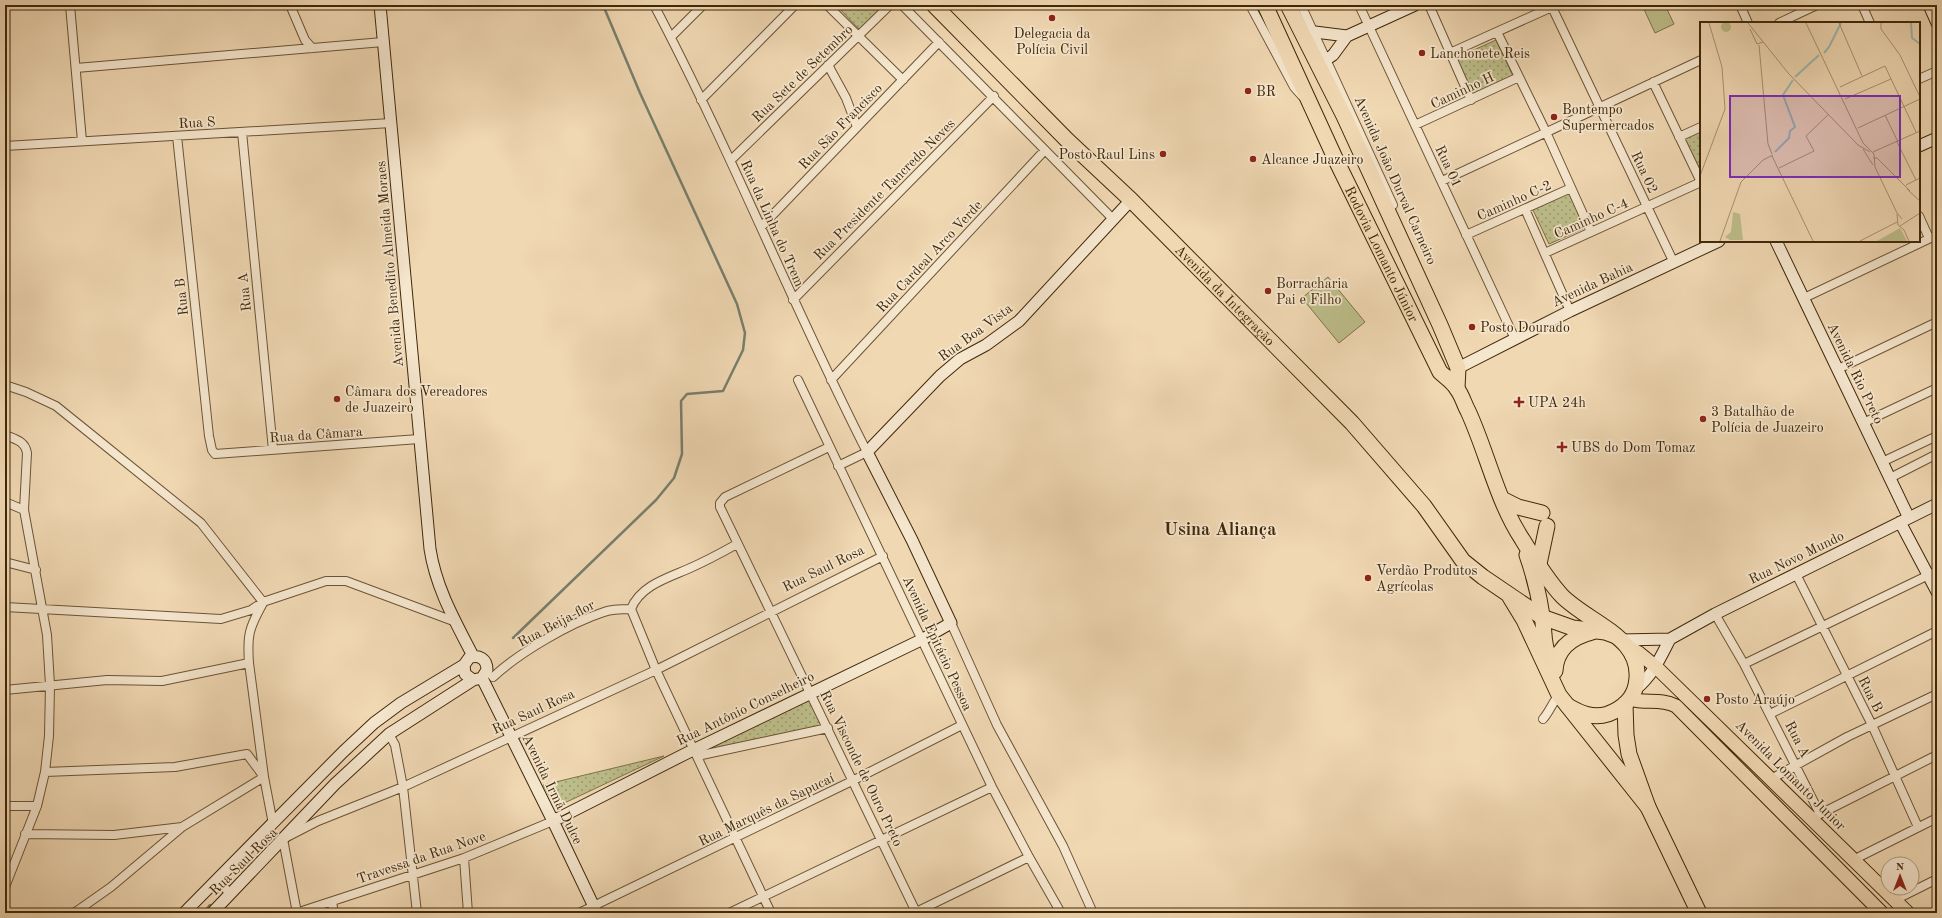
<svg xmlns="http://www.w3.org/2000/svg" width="1942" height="918" viewBox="0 0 1942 918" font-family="'Old Standard TT',serif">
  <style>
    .grass { fill: url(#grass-dots); stroke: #7e734a }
    .pitch { fill: #bdbe8a; stroke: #7e734a }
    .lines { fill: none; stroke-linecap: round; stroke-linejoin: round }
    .stream { stroke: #777f6e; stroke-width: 2.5 }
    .street-casing { stroke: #6c5434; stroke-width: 10 }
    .secondary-casing { stroke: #402809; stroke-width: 13 }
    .primary-casing { stroke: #402809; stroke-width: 15 }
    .highway-casing { stroke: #402809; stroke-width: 17 }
    .street { stroke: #f5e6ce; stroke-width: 8 }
    .secondary { stroke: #f5e6ce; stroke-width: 11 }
    .primary { stroke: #f0d8b3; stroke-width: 13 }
    .highway { stroke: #f0d8b3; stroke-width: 15 }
    .poi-dot { fill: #8f2418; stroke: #f5e6ce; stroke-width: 1.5 }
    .labels { text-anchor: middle; stroke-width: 3.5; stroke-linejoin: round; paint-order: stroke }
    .poi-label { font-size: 14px; fill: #402809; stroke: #f5e6ce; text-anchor: start }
    .street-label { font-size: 14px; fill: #402809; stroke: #f5e6ce }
    .district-label { font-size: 18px; font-weight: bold; fill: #402809; stroke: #f5e6ce }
    .inset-river { fill: none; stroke: #9bb9b2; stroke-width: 2 }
    .inset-road { fill: none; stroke: #aa926f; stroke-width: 1 }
    .view { fill: #7b2cbf; fill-opacity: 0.15; stroke: #7b2cbf; stroke-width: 2 }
    .inset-edge { fill: none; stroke: #402809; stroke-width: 2 }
  </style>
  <defs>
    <pattern id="grass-dots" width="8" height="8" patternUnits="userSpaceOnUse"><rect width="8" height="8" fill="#bdbe8a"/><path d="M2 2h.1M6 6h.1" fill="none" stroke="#9b9a6f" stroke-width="1.8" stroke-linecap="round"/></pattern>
  </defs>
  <rect width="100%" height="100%" fill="#f0d8b3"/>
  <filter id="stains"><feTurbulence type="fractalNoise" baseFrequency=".005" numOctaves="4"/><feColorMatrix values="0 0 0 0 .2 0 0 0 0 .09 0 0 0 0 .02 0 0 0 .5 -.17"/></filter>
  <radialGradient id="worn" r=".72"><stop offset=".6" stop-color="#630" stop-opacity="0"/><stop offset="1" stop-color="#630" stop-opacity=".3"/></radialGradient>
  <path class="grass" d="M836,5H887L861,31Z
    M1496,40L1514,78L1473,96L1456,58Z
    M1701,129V176L1683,137Z
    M1569,193L1585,228L1549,244L1533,210Z
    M809,699L823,727L700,752Z
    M664,756L556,807L543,785Z"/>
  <path class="pitch" d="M1642,5H1665L1674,24L1655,33Z
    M1328,277L1365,322L1339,343L1302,298Z"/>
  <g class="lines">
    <path class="stream" d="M513,638L656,500L674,478L682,454L681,401L687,394L723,391L743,350L745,333L737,304L640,93L603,5
      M203,913L210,905"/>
    <defs>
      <path id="street" d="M70,5L82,141
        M290,5L305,40L312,48
        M654,5C731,151 792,305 867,452L838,466
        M827,5L903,80
        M902,5L1113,219
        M1250,5L1294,87L1302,96
        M1301,5L1393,205
        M1359,5L1515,339
        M1429,5L1471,100
        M1551,5L1674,263
        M1740,5L1748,23
        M1862,5L1870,23
        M1779,23L1817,5
        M1497,32L1546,132L1591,232
        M671,37L703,5
        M1450,53L1552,7
        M828,65L846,98L857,127
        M76,68L383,42
        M1919,79L1937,71
        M701,100L795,5
        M1415,125L1519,77
        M242,132L273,450
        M177,136L209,436L212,450L215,454L419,439
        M1679,137L1701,127
        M5,146L391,123
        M731,160L890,5
        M1442,181L1701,60
        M1525,209L1570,311
        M1919,216L1929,238
        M761,227L939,42
        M1466,235L1571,188
        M1545,253L1701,182L1653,82
        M1804,298L1937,235
        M793,300L994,96
        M1838,369L1937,322
        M798,380L992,787L1029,857L1061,913
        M831,380L1045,150
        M5,385L26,392L56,406L201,523L263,602L326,581H346L456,622
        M1863,423L1937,388
        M5,435C15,439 25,441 27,453L24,510L47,635L50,685L49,736L45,772L37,806L5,887
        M829,447L725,497L720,503V507L916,912
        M1882,462L1937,436
        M1890,478L1937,454
        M5,502L24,510
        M5,562L36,570
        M1796,574L1872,725L1918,827
        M5,607L221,619L251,610L263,602
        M631,609L656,670L771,913
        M1715,614L1744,664L1820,814
        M951,623L997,725L1063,846L1093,913
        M249,663C247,635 249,628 263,603
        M1744,664L1937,571
        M493,677C520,652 570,623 604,612C612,609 622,609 631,609C640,586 667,578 688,569C704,562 721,553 737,544
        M5,690L107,680L162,681L249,663L264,777L182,827L114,835L25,834
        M1770,714L1937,631
        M1543,719C1550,711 1552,703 1559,695
        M389,734L395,745L403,787L417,913
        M697,756L828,728
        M45,772L175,767L247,754L264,777L273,824
        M1771,779L1847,737L1937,694
        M5,806H37
        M1816,816L1937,755
        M464,858L468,913
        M1853,860L1937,818
        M216,880L230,893
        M1895,900L1937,879
        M332,902L334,913
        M74,913L111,887L181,828
        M296,913L464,858L553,821
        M297,913L283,839L318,821L403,787L656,670L883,556
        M579,913L852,781L962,725
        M729,913L992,787
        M914,913L1029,857"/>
      <path id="secondary" d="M380,5L430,549C436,588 455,621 473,656
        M1929,5L1937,23
        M1315,32L1347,36L1415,5
        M1327,59L1333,55L1347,36
        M1919,146L1937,138
        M1776,241L1909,518
        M1458,368L1570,311L1719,241
        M1900,522L1937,592
        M1621,640L1670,639L1715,614L1937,504
        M482,678L553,821L597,913
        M1636,689C1653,675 1660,658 1670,639
        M553,821L687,753L923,639L951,623L912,540L867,452L940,376L960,359L986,345L1019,321L1131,200
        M184,913L343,752L374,723L401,703L464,665L469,658C479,654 487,659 487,670L482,678L473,680L465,674L464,665
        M212,913L335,784L389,734L473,680"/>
      <path id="primary" d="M1630,648L1639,653L1656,667L1908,913
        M1630,699C1646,704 1660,698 1676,706L1882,913"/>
      <g id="highway">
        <path id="s1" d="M934,5L1067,140L1131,200L1352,423L1424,506L1463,561L1483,577L1542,617L1573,628L1605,632L1616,636"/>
        <path id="s2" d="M1265,5L1335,158L1440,372C1445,377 1453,382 1457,389C1462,395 1464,404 1468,411C1487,452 1497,501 1522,539C1533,557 1548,581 1562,596C1590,624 1646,638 1636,685C1633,700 1621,709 1608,714C1593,719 1580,713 1568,706"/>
        <path d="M1288,5L1344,116L1440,325L1458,368L1457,388"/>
        <path d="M1502,499L1518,507L1542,513"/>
        <path d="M1527,555C1534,575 1539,595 1542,616C1545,629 1542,646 1550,658"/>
        <path d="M1539,564L1547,526"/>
        <path d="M1510,597L1524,620L1559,695L1648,807"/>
        <path d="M1555,671C1556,648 1572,637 1592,632"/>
        <path d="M1625,704L1626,735L1629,754L1648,807L1699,913"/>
      </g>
    </defs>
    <use href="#street" class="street-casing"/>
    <use href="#secondary" class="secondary-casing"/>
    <use href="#primary" class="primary-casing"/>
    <use href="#highway" class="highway-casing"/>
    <use href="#street" class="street"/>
    <use href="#secondary" class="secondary"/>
    <use href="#primary" class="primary"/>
    <use href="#highway" class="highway"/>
  </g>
  <g class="poi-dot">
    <circle cx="1052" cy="18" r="4"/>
    <circle cx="1422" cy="53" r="4"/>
    <circle cx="1248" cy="91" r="4"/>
    <circle cx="1554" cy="117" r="4"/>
    <circle cx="1163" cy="154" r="4"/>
    <circle cx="1253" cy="159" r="4"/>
    <circle cx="1268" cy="291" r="4"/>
    <circle cx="1472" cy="327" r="4"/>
    <circle cx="337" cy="399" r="4"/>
    <path d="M1517 396h4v4h4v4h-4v4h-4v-4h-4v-4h4z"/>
    <circle cx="1703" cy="419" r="4"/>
    <path d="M1560 441h4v4h4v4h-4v4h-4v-4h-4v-4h4z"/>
    <circle cx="1368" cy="578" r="4"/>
    <circle cx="1707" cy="699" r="4"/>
  </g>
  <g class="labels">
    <g class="poi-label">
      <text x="1052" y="38" text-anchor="middle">Delegacia da<tspan x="1052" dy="16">Polícia Civil</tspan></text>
      <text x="1430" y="58">Lanchonete Reis</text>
      <text x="1256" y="96">BR</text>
      <text x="1562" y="114">Bontempo<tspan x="1562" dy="16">Supermercados</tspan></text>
      <text x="1155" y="159" text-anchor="end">Posto Raul Lins</text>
      <text x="1261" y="164">Alcance Juazeiro</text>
      <text x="1276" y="288">Borracharia<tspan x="1276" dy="16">Pai e Filho</tspan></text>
      <text x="1480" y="332">Posto Dourado</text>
      <text x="345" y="396">Câmara dos Vereadores<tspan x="345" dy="16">de Juazeiro</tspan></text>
      <text x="1528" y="407">UPA 24h</text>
      <text x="1711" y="416">3 Batalhão de<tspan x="1711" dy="16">Polícia de Juazeiro</tspan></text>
      <text x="1571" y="452">UBS do Dom Tomaz</text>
      <text x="1376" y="575">Verdão Produtos<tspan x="1376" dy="16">Agrícolas</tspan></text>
      <text x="1715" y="704">Posto Araújo</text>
    </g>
    <g class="street-label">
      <text transform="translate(802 73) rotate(-44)" y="5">Rua Sete de Setembro</text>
      <text transform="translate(1462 90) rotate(-25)" y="5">Caminho H</text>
      <text transform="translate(197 122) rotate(-3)" y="5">Rua S</text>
      <text transform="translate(840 126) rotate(-46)" y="5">Rua São Francisco</text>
      <text transform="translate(1449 166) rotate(65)" y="5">Rua 01</text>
      <text transform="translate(1645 172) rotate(65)" y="5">Rua 02</text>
      <text transform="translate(1396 180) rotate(66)" y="5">Avenida João Durval Carneiro</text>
      <text transform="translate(884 189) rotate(-45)" y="5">Rua Presidente Tancredo Neves</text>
      <text transform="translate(1514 200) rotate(-24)" y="5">Caminho C-2</text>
      <text transform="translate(1591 218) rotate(-24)" y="5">Caminho C-4</text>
      <text transform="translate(773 223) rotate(66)" y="5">Rua da Linha do Trem</text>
      <text dy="5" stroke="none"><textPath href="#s2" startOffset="275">Rodovia Lomanto Júnior</textPath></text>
      <text transform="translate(929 256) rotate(-47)" y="5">Rua Cardeal Arco Verde</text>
      <text transform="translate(389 264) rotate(-95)" y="5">Avenida Benedito Almeida Moraes</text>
      <text transform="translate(1592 284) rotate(-25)" y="5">Avenida Bahia</text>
      <text transform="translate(244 292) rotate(-96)" y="5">Rua A</text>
      <text dy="5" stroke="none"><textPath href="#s1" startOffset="411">Avenida da Integração</textPath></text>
      <text transform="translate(181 297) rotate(-96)" y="5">Rua B</text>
      <text transform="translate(975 332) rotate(-36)" y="5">Rua Boa Vista</text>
      <text transform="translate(1856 373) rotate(64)" y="5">Avenida Rio Preto</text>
      <text transform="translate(316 434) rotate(-4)" y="5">Rua da Câmara</text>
      <text transform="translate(1796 557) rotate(-26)" y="5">Rua Novo Mundo</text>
      <text transform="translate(823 568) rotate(-26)" y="5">Rua Saul Rosa</text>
      <text transform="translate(556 623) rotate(-28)" y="5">Rua Beija-flor</text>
      <text transform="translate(938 643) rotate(65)" y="5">Avenida Epitácio Pessoa</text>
      <text transform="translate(1871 694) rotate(63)" y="5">Rua B</text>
      <text transform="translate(745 708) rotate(-26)" y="5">Rua Antônio Conselheiro</text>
      <text transform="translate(533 711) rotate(-25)" y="5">Rua Saul Rosa</text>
      <text transform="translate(1798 739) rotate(63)" y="5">Rua A</text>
      <text transform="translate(862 768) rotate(64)" y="5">Rua Visconde de Ouro Preto</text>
      <text transform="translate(1791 775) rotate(45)" y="5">Avenida Lomanto Junior</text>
      <text transform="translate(553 789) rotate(64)" y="5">Avenida Irmã Dulce</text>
      <text transform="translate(766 809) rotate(-26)" y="5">Rua Marquês da Sapucaí</text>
      <text transform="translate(421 857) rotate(-19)" y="5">Travessa da Rua Nove</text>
      <text transform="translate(243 861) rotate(-45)" y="5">Rua Saul Rosa</text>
    </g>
    <g class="district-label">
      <text x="1220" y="535">Usina Aliança</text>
    </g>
  </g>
  <g transform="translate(1700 22)">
    <rect width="220" height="220" fill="#f0d8b3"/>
    <path d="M21 5a5 5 0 1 1 10 0a5 5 0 1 1-10 0ZM33,190L40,192L43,218H30L25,215L31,210Z" fill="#bdbe8a"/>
    <path d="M200,206L207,219H175H177Z" fill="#bdbe8a"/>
    <path class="inset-river" d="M211,1L212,16L220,22M124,31L129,25L141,1M95,55L119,33M75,130L89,116L90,109L95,105L83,73L93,58"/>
    <path class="inset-road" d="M48,1L89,52L158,123L170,130M106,1L163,121L174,132L175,145L197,191L202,197M139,1L162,54M181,1V7L200,33L220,75M50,7L57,22L63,20M59,23L68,122L72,132M140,65L185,44L216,110M145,77L191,57M185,93L198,120M158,106L220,77M197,120L216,158M163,127L173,143M173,130L220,109M72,134L113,219M173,136H177L210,169L207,167M79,146L114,129L106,114L129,92M0,154L25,87L22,45L9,1M206,163L220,156M209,169L220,179M197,192L198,203L204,208L209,219M200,204L220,191M20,219L41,160L63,138L73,133M160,219L197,200"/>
    <path class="view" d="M30,74H200V155H30Z"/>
    <rect width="220" height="220" class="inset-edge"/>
  </g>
  <rect width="1942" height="918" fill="none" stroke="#f0d8b3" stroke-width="20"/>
  <rect x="6" y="6" width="1930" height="906" fill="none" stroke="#402809" stroke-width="2"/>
  <rect x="10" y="10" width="1922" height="898" fill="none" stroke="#402809"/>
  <g transform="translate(1900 876)"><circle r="19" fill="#f5e6ce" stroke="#ad9a7f"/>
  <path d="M0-3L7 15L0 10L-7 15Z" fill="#8f2418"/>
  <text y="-6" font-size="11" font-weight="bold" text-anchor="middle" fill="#402809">N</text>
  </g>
  <rect width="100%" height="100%" filter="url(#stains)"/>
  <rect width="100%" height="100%" fill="url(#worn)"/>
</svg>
